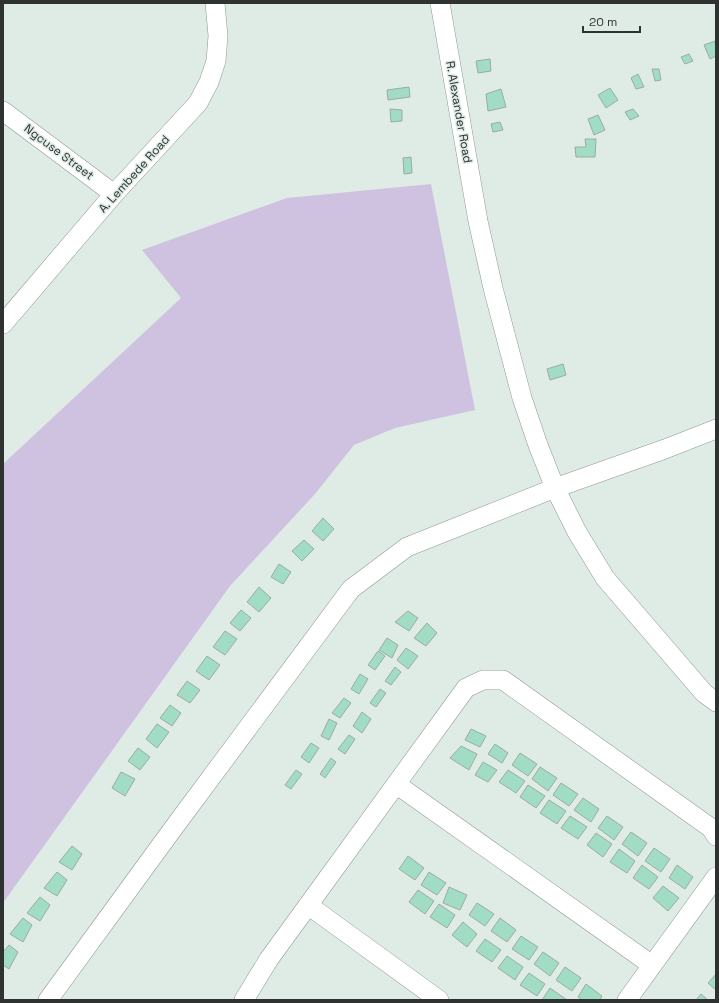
<svg xmlns="http://www.w3.org/2000/svg" width="719" height="1003" viewBox="0 0 719 1003" font-family="'Space Grotesk',sans-serif">
  <style>
    .green { fill: #cfc2e1 }
    .building { fill: #a1dcc5; stroke: #9eaaa5 }
    .lines { fill: none; stroke-linecap: round; stroke-linejoin: round }
    .minor-casing { stroke: #8d9994; stroke-width: 20 }
    .minor { stroke: #fff; stroke-width: 19 }
    .labels { text-anchor: middle; stroke-width: 3; stroke-linejoin: round; paint-order: stroke }
    .street-label { font-size: 12px; fill: #2e3331; stroke: #dfece6 }
  </style>
  <rect width="100%" height="100%" fill="#dfece6"/>
  <path class="green" d="M431,184L475,410L395,428L354,445L315,494L230,586L3,903V464L181,298L142,250L287,198Z"/>
  <path class="building" d="M715,41L716,56L710,59L704,45Z
    M689,54L693,61L685,64L681,57Z
    M490,59L491,71L478,73L476,61Z
    M652,69H659L661,80L655,81Z
    M638,74L644,87L636,89L631,78Z
    M409,87L410,97L388,100L387,90Z
    M610,88L618,100L606,108L598,95Z
    M501,89L506,107L488,111L486,94Z
    M390,109L402,110V121L391,122Z
    M633,109L639,116L630,120L625,112Z
    M598,115L605,130L594,135L588,119Z
    M500,122L503,130L493,132L491,124Z
    M585,139H596L595,157H576L575,147H586Z
    M411,157L412,173L404,174L403,158Z
    M563,364L566,375L550,380L547,369Z
    M323,518L334,529L323,541L312,531Z
    M304,540L314,549L302,561L292,551Z
    M279,564L291,572L283,584L271,577Z
    M259,587L271,598L259,612L247,602Z
    M241,610L251,618L240,631L230,623Z
    M408,611L418,618L409,631L395,622Z
    M427,623L437,633L426,646L414,638Z
    M225,631L237,639L225,655L213,647Z
    M387,638L398,645L392,658L379,650Z
    M406,648L418,656L408,669L397,660Z
    M378,651L385,656L375,670L368,665Z
    M207,656L220,665L209,680L196,671Z
    M395,667L401,672L391,685L385,681Z
    M360,674L368,679L359,694L351,689Z
    M187,681L200,690L190,703L177,695Z
    M380,689L386,693L376,707L370,703Z
    M344,698L351,703L340,718L332,713Z
    M170,705L181,713L172,726L160,718Z
    M362,712L371,719L362,733L353,726Z
    M329,719L337,723L329,740L321,736Z
    M157,724L169,732L157,748L146,739Z
    M471,729L486,736L480,747L465,740Z
    M349,735L355,739L345,754L338,749Z
    M311,743L319,748L309,763L301,757Z
    M495,744L508,753L502,763L488,754Z
    M461,746L477,754L469,770L450,758Z
    M138,748L150,757L140,770L128,761Z
    M520,753L537,764L528,776L512,765Z
    M331,758L336,762L325,778L320,774Z
    M483,762L497,770L488,782L475,775Z
    M540,767L557,778L548,791L532,779Z
    M296,770L302,774L291,789L285,785Z
    M508,770L525,781L516,793L499,782Z
    M121,772L135,779L125,796L112,788Z
    M561,783L578,794L569,806L553,795Z
    M528,785L545,796L536,808L520,797Z
    M583,798L599,809L591,822L574,810Z
    M549,800L566,811L557,824L540,813Z
    M570,816L587,827L578,839L561,828Z
    M607,816L623,827L614,840L598,828Z
    M631,832L647,843L638,856L622,844Z
    M596,833L612,844L603,857L587,845Z
    M72,846L82,854L72,870L59,862Z
    M654,848L670,859L661,872L645,861Z
    M619,849L635,861L627,873L610,862Z
    M408,856L424,868L415,880L399,869Z
    M642,865L658,877L649,889L633,878Z
    M677,865L693,877L685,889L669,878Z
    M57,872L67,880L57,896L44,888Z
    M429,872L446,883L437,895L421,885Z
    M663,886L679,898L668,911L653,898Z
    M449,887L467,895L460,910L443,903Z
    M418,890L434,901L425,914L409,902Z
    M40,897L50,905L40,921L27,913Z
    M477,903L494,914L485,926L469,915Z
    M439,904L455,915L447,928L430,917Z
    M23,918L32,925L23,942L10,934Z
    M500,918L516,930L507,942L491,931Z
    M463,922L477,934L467,947L452,935Z
    M521,936L538,947L529,960L512,949Z
    M485,939L501,950L492,962L476,951Z
    M9,945L18,952L9,969L3,965V952Z
    M543,952L559,963L550,976L534,964Z
    M507,956L523,967L515,980L498,968Z
    M565,967L581,978L572,991L556,980Z
    M529,973L545,984L537,996L520,985Z
    M716,974V990L708,983Z
    M586,984L602,996L600,1000H582L578,997Z
    M550,988L567,1000H542Z
    M701,994L708,1000H696Z"/>
  <g class="lines">
    <defs>
      <path id="minor" d="M440,3L478,221L493,288L522,398L538,445L555,488L577,532L605,578L704,693L716,702
        M3,111L114,194
        M3,324L114,194L198,103L209,82L216,61L218,36L215,3
        M396,784L652,965
        M308,905L439,1000
        M48,1000L172,830L351,589L407,547L555,488L665,449L716,429
        M244,1000L269,959L466,688L483,680H503L711,828L716,836
        M627,1000L716,877"/>
    </defs>
    <use href="#minor" class="minor-casing"/>
    <use href="#minor" class="minor"/>
  </g>
  <g class="labels">
    <g class="street-label">
      <text transform="translate(459 112) rotate(80)" y="4">R. Alexander Road</text>
      <text transform="translate(59 152) rotate(37)" y="4">Ngcuse Street</text>
      <text transform="translate(134 174) rotate(-48)" y="4">A. Lembede Road</text>
    </g>
  </g>
  <rect width="719" height="1003" fill="none" stroke="#2e3331" stroke-width="8"/>
  <path d="M583 26v6h57v-6" fill="none" stroke="#2e3331" stroke-width="2"/>
  <text x="589" y="26" font-size="12" fill="#2e3331" stroke="#dfece6" stroke-width="3" paint-order="stroke">20 m</text>
</svg>
